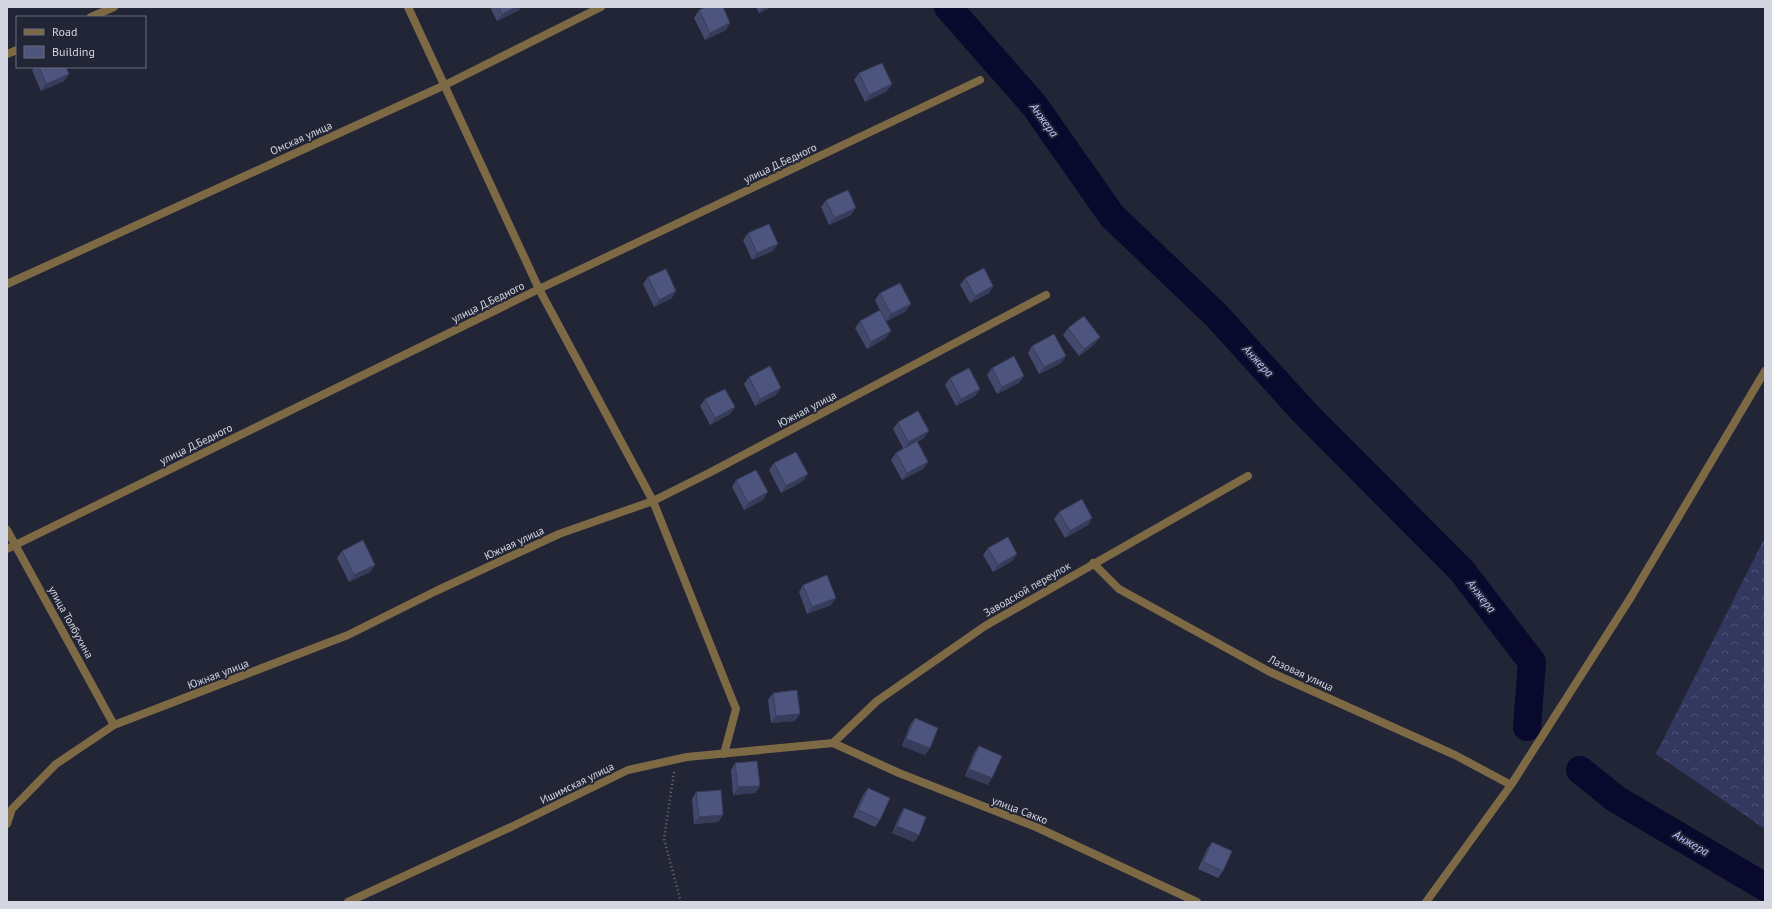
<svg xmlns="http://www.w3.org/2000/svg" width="1772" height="909" viewBox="0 0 1772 909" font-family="'PT Sans',sans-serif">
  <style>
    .forest { fill: url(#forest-crowns) }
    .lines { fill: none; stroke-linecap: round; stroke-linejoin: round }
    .river { stroke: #08092c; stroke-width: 28 }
    .path { stroke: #6a6d7b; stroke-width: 2.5; stroke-dasharray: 1 3; stroke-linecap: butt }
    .minor { stroke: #7e6945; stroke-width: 8 }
    .wall { fill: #42496d }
    .shaded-wall { fill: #363c59 }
    .building { fill: #4d557f; stroke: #363c59 }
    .labels { text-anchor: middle; stroke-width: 4; stroke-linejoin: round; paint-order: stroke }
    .street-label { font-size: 11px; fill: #d4d7e2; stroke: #222536 }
    .water-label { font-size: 12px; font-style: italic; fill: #bbc6fe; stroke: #222536 }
  </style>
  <defs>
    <pattern id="forest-crowns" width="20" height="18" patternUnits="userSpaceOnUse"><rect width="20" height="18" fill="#323860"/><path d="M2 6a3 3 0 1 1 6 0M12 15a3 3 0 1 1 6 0" fill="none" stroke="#4f5476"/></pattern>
  </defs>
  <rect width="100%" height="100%" fill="#222536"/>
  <path class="forest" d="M1765,537V829L1656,754Z"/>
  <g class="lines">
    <path class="river" d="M948,7L1034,105L1112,216L1216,315L1304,412L1462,571L1532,662L1527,727
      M1580,770L1616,799L1765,887"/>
    <path class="path" d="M674,772L664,839L681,902"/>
    <path class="minor" d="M408,7L539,289L653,501L736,709L724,754
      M91,17L114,7
      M7,54L17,50
      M7,284L445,85L601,7
      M7,530L114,725
      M7,549L539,289L980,80
      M1093,563L1119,589L1270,672L1455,755L1511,785
      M833,743L877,701L985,626L1248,476
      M833,743L899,773L1036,827L1197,902
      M7,824L12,809L56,764L114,725L348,635L436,591L559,534L653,501L709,473L1046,295
      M348,902L511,827L628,770L687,757L833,743
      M1426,902L1511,785L1631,597L1765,371"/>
  </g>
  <path class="wall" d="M490,7H521L519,10L497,21Z
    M756,7H771L759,13Z
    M699,10L730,23L726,30L705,40L694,18Z
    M35,67H66L69,74L64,81L41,91L32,70Z
    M859,73L892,84L887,91L865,102L854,80Z
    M826,200L851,215L829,225L821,207Z
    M748,233L773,251L752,260L743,240Z
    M648,277L672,298L654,307L643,284Z
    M965,278L993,286L989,293L970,303L960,285Z
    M880,293L906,311L886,321V338L867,349L855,328L860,321L880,310L875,300Z
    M1068,328L1095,344L1079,356L1063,335Z
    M1032,346L1061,363L1039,374L1028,353Z
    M992,368L1019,383L997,394L987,375Z
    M749,377L776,395L755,406L744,384Z
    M950,378L980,389L975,396L956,406L945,385Z
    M705,399L735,407L730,414L710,425L700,406Z
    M898,422L924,438L917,442L928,462L923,469L902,480L891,460L896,453L903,448L893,429Z
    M774,463L803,481L781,493L769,470Z
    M736,480L763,500L744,510L732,487Z
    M1059,512L1092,518L1088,525L1065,538L1054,519Z
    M988,548L1017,554L1012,561L993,572L983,555Z
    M342,551L375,565L370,572L349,582L337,558Z
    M803,585L831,605L807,614L799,592Z
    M773,693L795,721L771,723L768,700Z
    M915,718L930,748L925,755L902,746L910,725Z
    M979,746L988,785L965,776L974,753Z
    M735,763L760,786L755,793L733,795L731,770Z
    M868,788L880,820L875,827L853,817L863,795Z
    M696,792L723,815L718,822L694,824L692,799Z
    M904,808L919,835L914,842L892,833L900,815Z
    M1212,842L1223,871L1218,878L1198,869L1207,849Z"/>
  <path class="shaded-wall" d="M516,7H521L519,10L497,21L502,14Z
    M763,7H771L759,13Z
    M730,23L726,30L705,40L710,33Z
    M69,74L64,81L41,91L46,84Z
    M892,84L887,91L865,102L869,95Z
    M856,208L851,215L829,225L834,218Z
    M778,244L773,251L752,260L757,253Z
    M993,286L989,293L970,303L975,296Z
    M676,291L672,298L654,307L659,300Z
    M911,304L906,311L886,322L891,314Z
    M891,331L886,338L867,349L871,342Z
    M1100,337L1095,344L1079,356L1084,349Z
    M1066,356L1061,363L1039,374L1044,367Z
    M1024,376L1019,383L997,394L1002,387Z
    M781,388L776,395L755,406L760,399Z
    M980,389L975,396L956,406L961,399Z
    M735,407L730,414L710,425L715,418Z
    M929,431L924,438L904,449L908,442Z
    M928,462L923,469L902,480L907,473Z
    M808,474L803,481L781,493L786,486Z
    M768,492L763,500L744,510L748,503Z
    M1092,518L1088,525L1065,538L1070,531Z
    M1017,554L1012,561L993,572L998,565Z
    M375,565L370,572L349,582L354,575Z
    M836,598L831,605L807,614L812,607Z
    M800,714L795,721L771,723L776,716Z
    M906,739L930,748L925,755L902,746Z
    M969,769L992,778L988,785L965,776Z
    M760,786L755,793L733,795L738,787Z
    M723,815L718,822L694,824L699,817Z
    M897,826L919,835L914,842L892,833Z"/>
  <path class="building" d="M499,7H516L502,14Z
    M706,7H723L730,23L710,33L699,10Z
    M882,63L892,84L869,95L859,73Z
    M39,67H66L69,74L46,84Z
    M848,190L856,208L834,218L826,200Z
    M769,224L778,244L757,253L748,233Z
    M984,268L993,286L975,296L965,278Z
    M666,269L676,291L659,300L648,277Z
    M900,283L911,304L891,314L880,293Z
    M880,310L891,331L871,342L860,321Z
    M1084,316L1100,337L1084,349L1068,328Z
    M1054,334L1066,356L1044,367L1032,346Z
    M1014,356L1024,376L1002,387L992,368Z
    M770,366L781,388L760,399L749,377Z
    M969,368L980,389L961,399L950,378Z
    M725,389L735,407L715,418L705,399Z
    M918,411L929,431L908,442L898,422Z
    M917,441L928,462L907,473L896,453Z
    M796,452L808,474L786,486L774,463Z
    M756,470L768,492L748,503L736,480Z
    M1082,499L1092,518L1070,531L1059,512Z
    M1008,537L1017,554L998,565L988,548Z
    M363,540L375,565L354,575L342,551Z
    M827,575L836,598L812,607L803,585Z
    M797,690L800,714L776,716L773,693Z
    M915,718L938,728L930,748L906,739Z
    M979,746L1002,756L992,778L969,769Z
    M757,761L760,786L738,787L735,763Z
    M868,788L890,798L880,820L858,810Z
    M721,790L723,815L699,817L696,792Z
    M904,808L926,817L919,835L897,826Z
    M1212,842L1232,851L1223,871L1203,862Z"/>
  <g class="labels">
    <g class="street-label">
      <text transform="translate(301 138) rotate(-24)" y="4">Омская улица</text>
      <text transform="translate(780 163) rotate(-25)" y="4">улица Д.Бедного</text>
      <text transform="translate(488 302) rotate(-26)" y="4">улица Д.Бедного</text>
      <text transform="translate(807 409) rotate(-28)" y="4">Южная улица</text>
      <text transform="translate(196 444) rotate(-26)" y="4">улица Д.Бедного</text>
      <text transform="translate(514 543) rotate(-25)" y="4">Южная улица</text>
      <text transform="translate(1027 589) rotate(-30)" y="4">Заводской переулок</text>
      <text transform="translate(71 622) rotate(61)" y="4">улица Толбухина</text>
      <text transform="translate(1301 673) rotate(25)" y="4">Лазовая улица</text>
      <text transform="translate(218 674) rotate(-21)" y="4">Южная улица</text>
      <text transform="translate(577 783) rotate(-26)" y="4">Ишимская улица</text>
      <text transform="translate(1020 810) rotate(21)" y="4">улица Сакко</text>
    </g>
    <g class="water-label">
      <text transform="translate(1044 120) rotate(54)" y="4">Анжера</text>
      <text transform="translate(1258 361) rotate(47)" y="4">Анжера</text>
      <text transform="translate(1481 596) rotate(52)" y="4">Анжера</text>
      <text transform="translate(1691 843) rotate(30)" y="4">Анжера</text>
    </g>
  </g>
  <rect width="1772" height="909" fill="none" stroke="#d4d7e2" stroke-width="16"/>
  <rect x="16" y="16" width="130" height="52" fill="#222536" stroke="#696c7b"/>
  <rect x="24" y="29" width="20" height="6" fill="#7e6945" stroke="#696c7b"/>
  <text x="52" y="36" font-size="12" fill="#d4d7e2">Road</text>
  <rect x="24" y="46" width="20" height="12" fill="#4d557f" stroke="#696c7b"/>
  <text x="52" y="56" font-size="12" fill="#d4d7e2">Building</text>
</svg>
